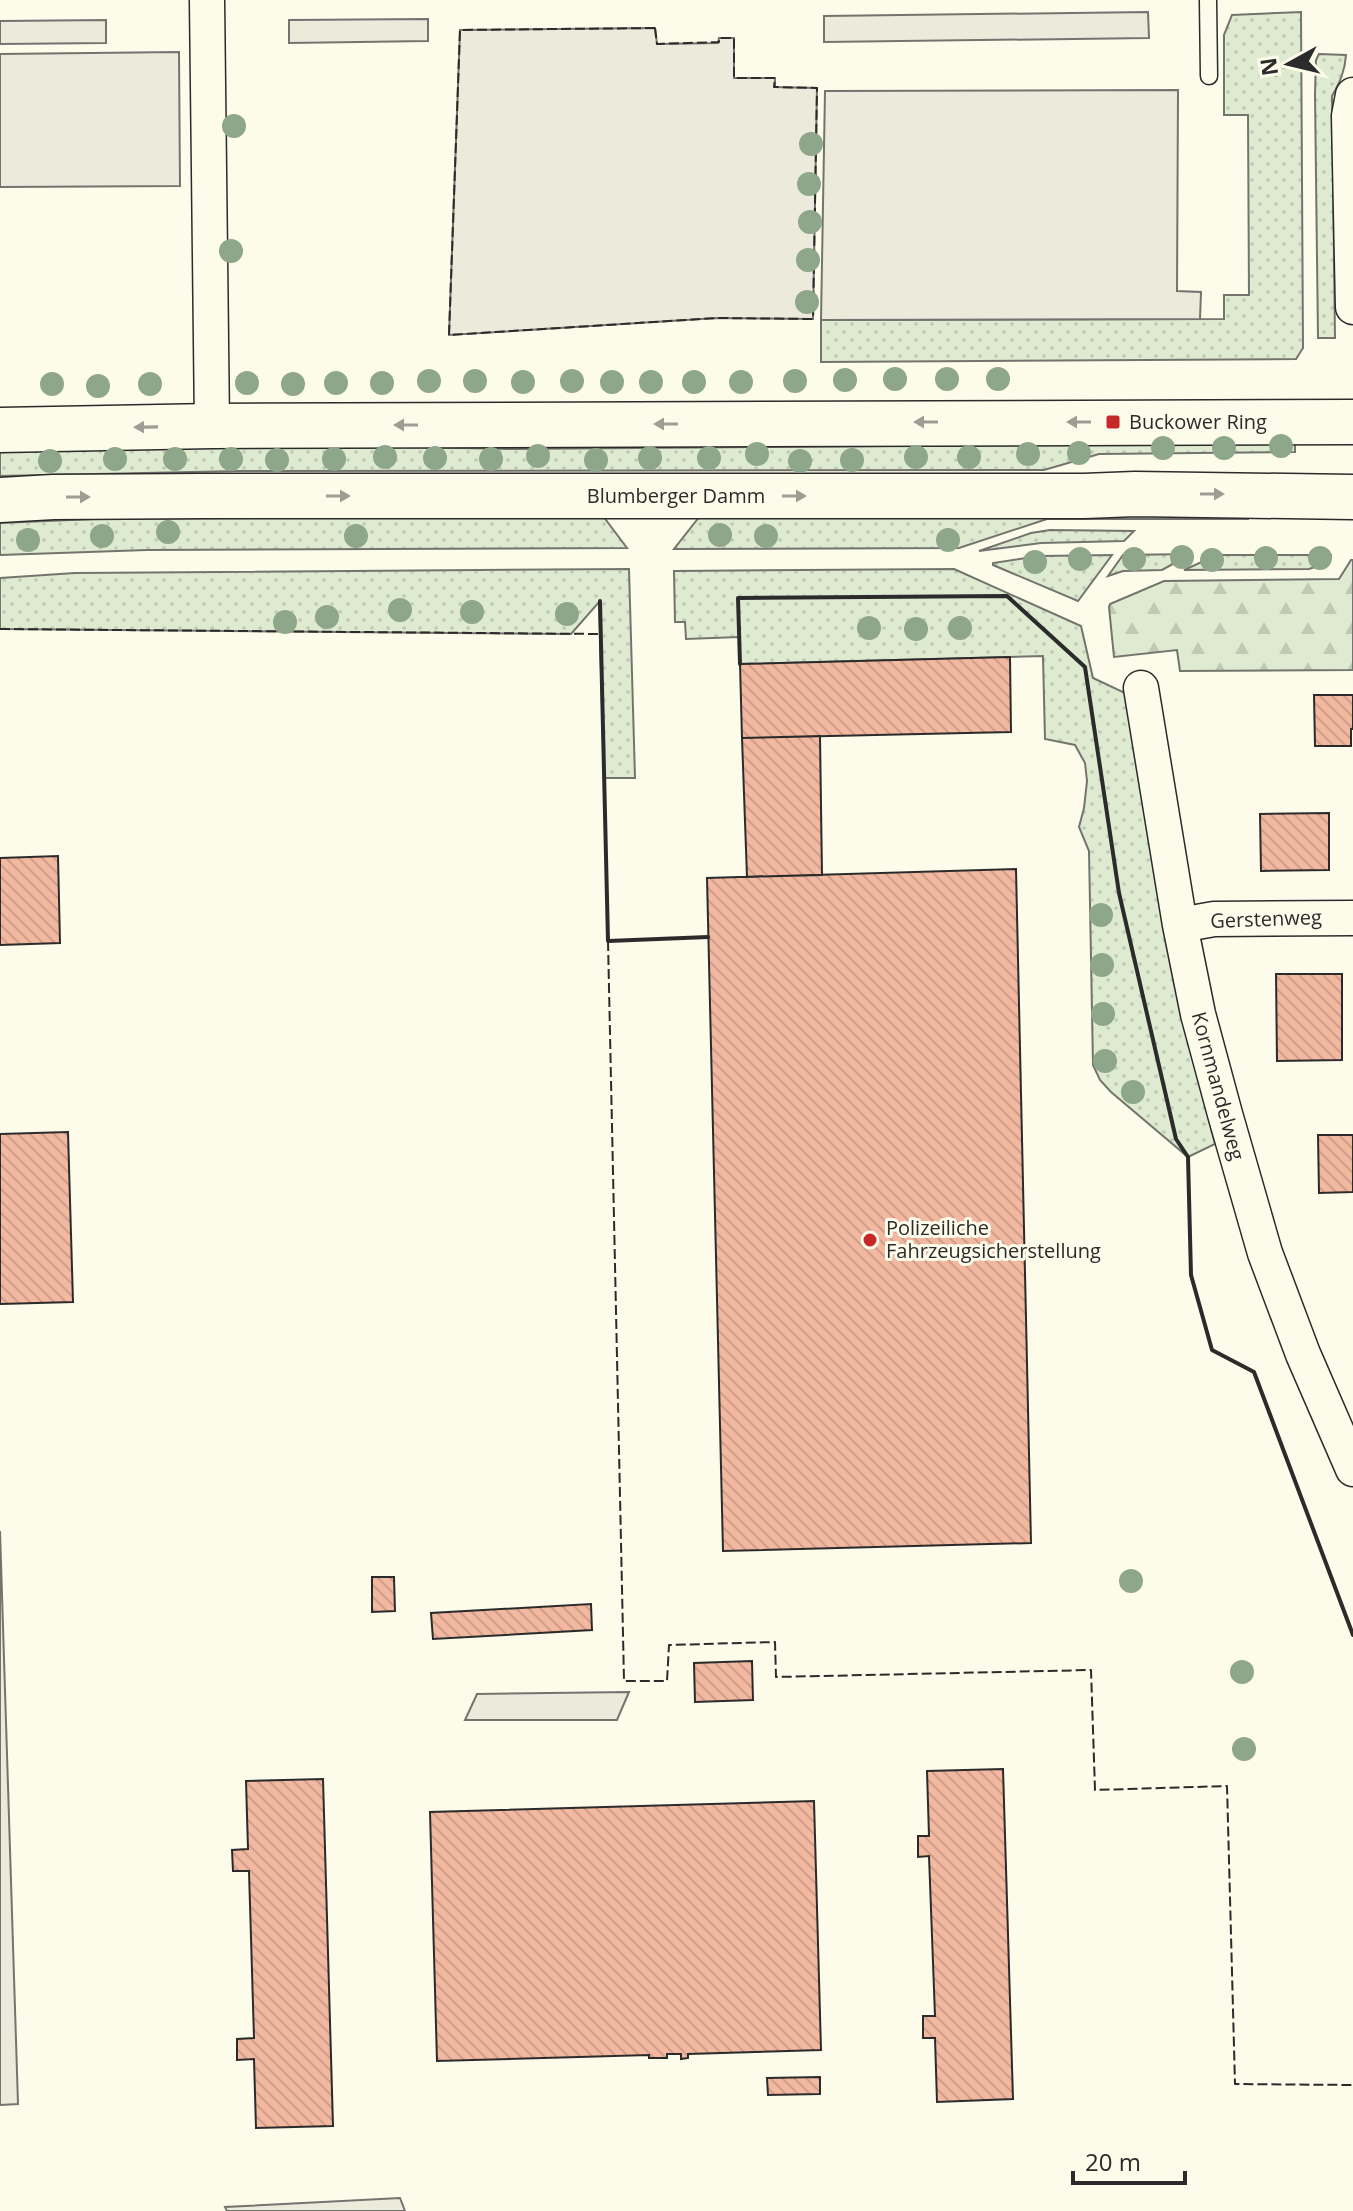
<svg xmlns="http://www.w3.org/2000/svg" width="1353" height="2211" viewBox="0 0 1353 2211" font-family="'Open Sans',sans-serif">
  <style>
    .grass { fill: url(#grass-dots); stroke: #74746e; stroke-width: 2 }
    .forest { fill: url(#forest-firs); stroke: #74746e; stroke-width: 2 }
    .parking { fill: #eceadb; stroke: #74746e; stroke-width: 2 }
    .building { fill: url(#building-back-hatch); stroke: #2b2b2b; stroke-width: 2 }
    .lines { fill: none; stroke-linecap: round; stroke-linejoin: round }
    .service-casing { stroke: #2b2b2b; stroke-width: 19 }
    .minor-casing { stroke: #2b2b2b; stroke-width: 37 }
    .secondary-casing { stroke: #2b2b2b; stroke-width: 47 }
    .service { stroke: #fdfbea; stroke-width: 16 }
    .minor { stroke: #fdfbea; stroke-width: 34 }
    .secondary { stroke: #fdfbea; stroke-width: 44 }
    .fence { stroke: #2b2b2b; stroke-width: 2; stroke-dasharray: 10 4; stroke-linecap: butt }
    .wall { stroke: #2b2b2b; stroke-width: 4 }
    .tree { fill: #8ea78a }
    .oneway { fill: #9e9d94 }
    .poi-dot { fill: #c62828; stroke: #fdfbea; stroke-width: 3 }
    .labels { text-anchor: middle; stroke-width: 6; stroke-linejoin: round; paint-order: stroke }
    .poi-label { font-size: 20px; fill: #2b2b2b; stroke: #fdfbea; text-anchor: start }
    .street-label { font-size: 20px; fill: #2b2b2b; stroke: #fdfbea }
  </style>
  <defs>
    <pattern id="grass-dots" width="8" height="8" patternUnits="userSpaceOnUse" patternTransform="scale(2)"><rect width="8" height="8" fill="#deebd1"/><path d="M2 2h.1M6 6h.1" fill="none" stroke="#bfcab4" stroke-width="1.8" stroke-linecap="round"/></pattern>
    <pattern id="forest-firs" width="22" height="20" patternUnits="userSpaceOnUse" patternTransform="scale(2)"><rect width="22" height="20" fill="#deebd1"/><path d="M5 1l3.5 6h-7zM16 11l3.5 6h-7z" fill="#bfcab4"/></pattern>
    <pattern id="building-back-hatch" width="6" height="6" patternUnits="userSpaceOnUse" patternTransform="scale(2)"><rect width="6" height="6" fill="#f2b8a0"/><path d="M-1 5l2 2M0 0l6 6M5-1l2 2" fill="none" stroke="#d09e8a"/></pattern>
  </defs>
  <rect width="100%" height="100%" fill="#fdfbea"/>
  <path class="grass" d="M1301,12L1303,348L1296,359L821,362V320L1224,319V295H1249L1248,115H1224V35L1232,15Z
    M1319,54L1346,55C1345,71 1340,82 1332,96L1335,338H1318L1315,94L1316,60Z
    M1295,443V452L1099,454L1044,470L239,471L0,476V452L80,448L360,446L511,449Z
    M603,516L627,548L147,550L0,555V523L94,519Z
    M700,516H1248V519H1047L959,548L674,549Z
    M1050,530L1134,531L1124,541L1041,543L979,551L1031,533Z
    M1191,554L1162,570L1123,571L1108,576L1123,555Z
    M1112,555L1078,601L993,565V563L1040,556Z
    M1217,555H1331L1330,562L1309,569L1184,570Z
    M629,569L635,778H604L599,602L571,634L0,629V578L75,573Z
    M954,569L1081,626L1093,678L1123,692L1129,697L1188,1034L1215,1144L1188,1157L1111,1092L1100,1080L1093,1065L1089,851L1079,827L1084,808L1087,781L1085,763L1075,745L1045,739L1043,656L740,664L739,637L686,639L685,622H675L674,571Z"/>
  <path class="forest" d="M1351,560H1353V670L1180,671L1177,650L1114,657L1109,607L1110,604L1164,581L1339,579Z"/>
  <path class="parking" d="M1148,12L1149,38L824,42V16Z
    M428,19V41L289,43V20Z
    M106,20V43L0,44V21Z
    M655,28L657,44L718,43L719,38H734V78H775V87L817,88L813,319L717,318L449,335L460,30Z
    M179,52L180,186L0,187V54Z
    M1178,90L1177,291L1201,292L1200,319L821,320L825,91Z
    M0,1531L18,2104L0,2105Z
    M629,1692L617,1720H465L477,1694Z
    M400,2198L405,2211H227L225,2207Z"/>
  <path class="building" d="M1010,657L1011,732L742,738L740,664Z
    M1314,695H1353V729H1351V746H1315Z
    M820,736L822,875L747,877L742,738Z
    M1329,813V870L1261,871L1260,814Z
    M58,856L60,943L0,945V858Z
    M1016,869L1031,1543L723,1551L707,878Z
    M1276,974H1342V1060L1277,1061Z
    M68,1132L73,1302L0,1304V1134Z
    M1318,1135H1353V1192L1319,1193Z
    M372,1577H394L395,1611L372,1612Z
    M591,1604L592,1630L433,1639L431,1613Z
    M752,1661L753,1700L695,1702L694,1663Z
    M1003,1769L1013,2099L937,2102L935,2038H923V2016H935L929,1856L918,1857V1836H929L927,1771Z
    M323,1779L333,2126L256,2128L254,2059L237,2060V2039L254,2038L249,1871H233L232,1850L248,1849L246,1781Z
    M814,1801L821,2050L688,2054V2058L681,2059V2054H667V2058H649V2055L437,2061L430,1812Z
    M820,2077V2094L768,2095L767,2078Z"/>
  <g class="lines">
    <defs>
      <path id="service" d="M1208,0L1209,76"/>
      <path id="minor" d="M207,0L212,426
        M1353,95L1349,116L1353,307
        M1141,688L1180,925L1198,1014L1225,1114L1265,1253L1303,1354L1353,1469
        M1180,925L1214,919L1353,918"/>
      <path id="secondary" d="M0,430L212,426L1353,422
        M0,500L53,497L201,496H1084L1135,494L1353,497"/>
    </defs>
    <use href="#service" class="service-casing"/>
    <use href="#minor" class="minor-casing"/>
    <use href="#secondary" class="secondary-casing"/>
    <use href="#service" class="service"/>
    <use href="#minor" class="minor"/>
    <use href="#secondary" class="secondary"/>
    <path class="fence" d="M655,28L657,44L719,42V38H734V78H775L774,87L817,88L813,319L717,318L449,335L460,30Z
      M0,629L599,634
      M608,941L624,1681H667L669,1645L775,1642L776,1677L1091,1670L1095,1790L1227,1786L1235,2084L1353,2085"/>
    <path class="wall" d="M600,601L608,941L708,937
      M740,664L738,598L1007,596L1085,667L1119,893L1176,1139L1188,1157L1191,1275L1212,1350L1254,1372L1353,1635"/>
  </g>
  <g class="tree">
    <circle cx="234" cy="126" r="12"/>
    <circle cx="811" cy="144" r="12"/>
    <circle cx="809" cy="184" r="12"/>
    <circle cx="810" cy="222" r="12"/>
    <circle cx="231" cy="251" r="12"/>
    <circle cx="808" cy="260" r="12"/>
    <circle cx="807" cy="302" r="12"/>
    <circle cx="895" cy="379" r="12"/>
    <circle cx="947" cy="379" r="12"/>
    <circle cx="998" cy="379" r="12"/>
    <circle cx="845" cy="380" r="12"/>
    <circle cx="429" cy="381" r="12"/>
    <circle cx="475" cy="381" r="12"/>
    <circle cx="572" cy="381" r="12"/>
    <circle cx="795" cy="381" r="12"/>
    <circle cx="523" cy="382" r="12"/>
    <circle cx="612" cy="382" r="12"/>
    <circle cx="651" cy="382" r="12"/>
    <circle cx="694" cy="382" r="12"/>
    <circle cx="741" cy="382" r="12"/>
    <circle cx="247" cy="383" r="12"/>
    <circle cx="336" cy="383" r="12"/>
    <circle cx="382" cy="383" r="12"/>
    <circle cx="52" cy="384" r="12"/>
    <circle cx="150" cy="384" r="12"/>
    <circle cx="293" cy="384" r="12"/>
    <circle cx="98" cy="386" r="12"/>
    <circle cx="1281" cy="446" r="12"/>
    <circle cx="1163" cy="448" r="12"/>
    <circle cx="1224" cy="448" r="12"/>
    <circle cx="1079" cy="453" r="12"/>
    <circle cx="757" cy="454" r="12"/>
    <circle cx="1028" cy="454" r="12"/>
    <circle cx="538" cy="456" r="12"/>
    <circle cx="385" cy="457" r="12"/>
    <circle cx="916" cy="457" r="12"/>
    <circle cx="969" cy="457" r="12"/>
    <circle cx="435" cy="458" r="12"/>
    <circle cx="650" cy="458" r="12"/>
    <circle cx="709" cy="458" r="12"/>
    <circle cx="115" cy="459" r="12"/>
    <circle cx="175" cy="459" r="12"/>
    <circle cx="231" cy="459" r="12"/>
    <circle cx="334" cy="459" r="12"/>
    <circle cx="491" cy="459" r="12"/>
    <circle cx="277" cy="460" r="12"/>
    <circle cx="596" cy="460" r="12"/>
    <circle cx="852" cy="460" r="12"/>
    <circle cx="50" cy="461" r="12"/>
    <circle cx="800" cy="461" r="12"/>
    <circle cx="168" cy="532" r="12"/>
    <circle cx="720" cy="535" r="12"/>
    <circle cx="102" cy="536" r="12"/>
    <circle cx="356" cy="536" r="12"/>
    <circle cx="766" cy="536" r="12"/>
    <circle cx="28" cy="540" r="12"/>
    <circle cx="948" cy="540" r="12"/>
    <circle cx="1182" cy="557" r="12"/>
    <circle cx="1266" cy="558" r="12"/>
    <circle cx="1320" cy="558" r="12"/>
    <circle cx="1080" cy="559" r="12"/>
    <circle cx="1134" cy="559" r="12"/>
    <circle cx="1212" cy="560" r="12"/>
    <circle cx="1035" cy="562" r="12"/>
    <circle cx="400" cy="610" r="12"/>
    <circle cx="472" cy="612" r="12"/>
    <circle cx="567" cy="614" r="12"/>
    <circle cx="327" cy="617" r="12"/>
    <circle cx="285" cy="622" r="12"/>
    <circle cx="869" cy="628" r="12"/>
    <circle cx="960" cy="628" r="12"/>
    <circle cx="916" cy="629" r="12"/>
    <circle cx="1101" cy="915" r="12"/>
    <circle cx="1102" cy="965" r="12"/>
    <circle cx="1103" cy="1014" r="12"/>
    <circle cx="1105" cy="1061" r="12"/>
    <circle cx="1133" cy="1092" r="12"/>
    <circle cx="1131" cy="1581" r="12"/>
    <circle cx="1242" cy="1672" r="12"/>
    <circle cx="1244" cy="1749" r="12"/>
  </g>
  <defs><path id="oneway-solid" d="M-6-.8H1V-3.2L6.5 0L1 3.2V.8H-6Z" transform="scale(2)"/></defs>
  <g class="oneway">
    <use href="#oneway-solid" transform="translate(926 422) rotate(180)"/>
    <use href="#oneway-solid" transform="translate(1079 422) rotate(180)"/>
    <use href="#oneway-solid" transform="translate(666 424) rotate(180)"/>
    <use href="#oneway-solid" transform="translate(406 425) rotate(180)"/>
    <use href="#oneway-solid" transform="translate(146 427) rotate(179)"/>
    <use href="#oneway-solid" transform="translate(1212 494)"/>
    <use href="#oneway-solid" transform="translate(338 496)"/>
    <use href="#oneway-solid" transform="translate(794 496)"/>
    <use href="#oneway-solid" transform="translate(78 497)"/>
  </g>
  <g class="poi-dot">
    <rect x="1105" y="414" width="16" height="16" rx="4"/>
    <circle cx="870" cy="1240" r="8"/>
  </g>
  <g class="labels">
    <g class="poi-label">
      <text x="1129" y="429">Buckower Ring</text>
      <text x="886" y="1235">Polizeiliche<tspan x="886" dy="23">Fahrzeugsicherstellung</tspan></text>
    </g>
    <g class="street-label">
      <text x="676" y="503">Blumberger Damm</text>
      <text transform="translate(1266 919) rotate(-2)" y="7">Gerstenweg</text>
      <text transform="translate(1218 1086) rotate(75)" y="7">Kornmandelweg</text>
    </g>
  </g>
  <g transform="translate(1289 64) rotate(262)" stroke="#fdfbea" stroke-width="6" paint-order="stroke">
  <path d="M0-6L14 30L0 20L-14 30Z" fill="#2b2b2b"/>
  <text y="-12" font-size="22" font-weight="bold" text-anchor="middle" fill="#2b2b2b">N</text>
  </g>
  <path d="M1073 2171v12h112v-12" fill="none" stroke="#2b2b2b" stroke-width="4"/>
  <text x="1085" y="2171" font-size="24" fill="#2b2b2b" stroke="#fdfbea" stroke-width="6" paint-order="stroke">20 m</text>
</svg>
